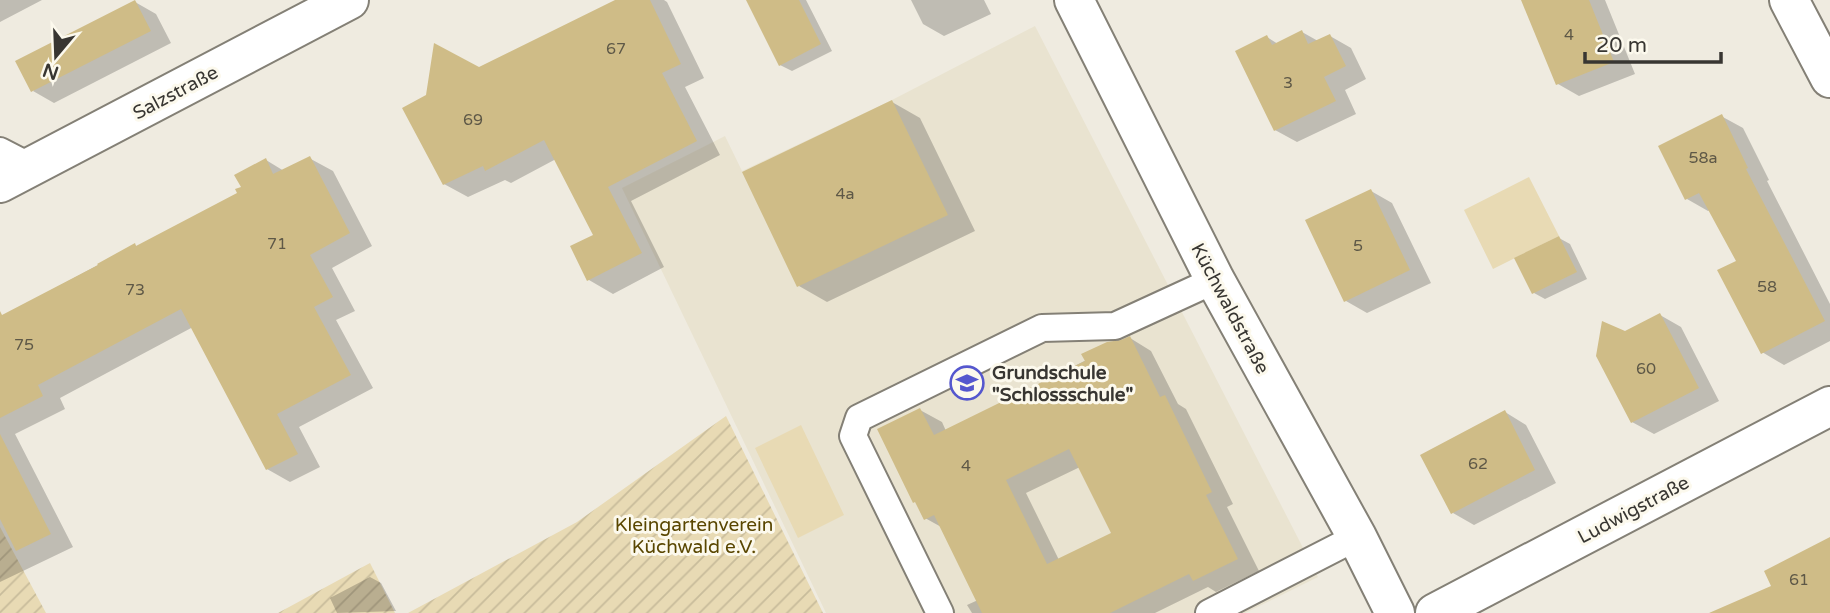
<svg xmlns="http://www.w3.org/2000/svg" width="1830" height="613" viewBox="0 0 1830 613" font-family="'Varela Round',sans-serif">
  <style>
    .built { fill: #e9e3d0 }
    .park { fill: #e8dab4 }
    .garden { fill: url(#garden-furrows) }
    .shadow { fill: #0003; fill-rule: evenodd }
    .building { fill: #cfbc87; fill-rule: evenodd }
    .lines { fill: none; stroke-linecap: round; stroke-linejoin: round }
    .lane-casing { stroke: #848076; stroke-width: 30 }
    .street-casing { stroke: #848076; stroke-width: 42 }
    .lane { stroke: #fff; stroke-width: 26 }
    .street { stroke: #fff; stroke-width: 38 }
    .labels { text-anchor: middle; stroke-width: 6; stroke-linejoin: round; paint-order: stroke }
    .number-label { font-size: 16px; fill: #5e5847 }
    .street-label { font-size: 19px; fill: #383632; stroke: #fcf9ed }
    .poi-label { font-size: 19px; font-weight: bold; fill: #383632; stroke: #fcf9ed; text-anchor: start }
    .park-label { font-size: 19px; fill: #594600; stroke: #fcf9ed }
  </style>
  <defs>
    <pattern id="garden-furrows" width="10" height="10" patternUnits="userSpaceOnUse" patternTransform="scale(1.75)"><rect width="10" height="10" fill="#e8dab4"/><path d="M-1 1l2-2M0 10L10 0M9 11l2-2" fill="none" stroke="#c8bc9b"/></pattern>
  </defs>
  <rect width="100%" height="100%" fill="#efebe0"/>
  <path class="built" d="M1035,26L1318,577L1245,613H826L622,188L725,136L742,171L892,100Z"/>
  <path class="park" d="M1529,177L1559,236L1493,269L1464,210Z
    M801,425L844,515L798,538L755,448Z"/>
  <path class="garden" d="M726,416L823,613H408L577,522Z
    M0,527L46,613H0Z
    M370,563L395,613H278Z"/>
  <path class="shadow" d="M0,0H42L0,22Z
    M619,0H664L667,2L704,78L685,87L720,155L631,201L664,267L613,294L589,280L595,236L556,159L511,183L505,180L468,197L444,184L479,69Z
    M748,0H806L832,51L792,71L780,65Z
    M911,0H984L991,14L944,36L923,24Z
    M1543,0H1605L1635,74L1579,96L1558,84Z
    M135,2L156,14L171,43L54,103L33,91Z
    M1302,32L1318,41L1330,36L1351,48L1366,79L1345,90L1356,114L1297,142L1275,130L1267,37L1278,44Z
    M892,102L920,118L975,231L827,302L799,286Z
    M1721,116L1743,128L1769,180L1767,181L1830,304V341L1784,365L1762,352L1739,261L1710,210L1708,211L1687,199Z
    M309,158L333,171L372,246L332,268L355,311L336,320L373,388L299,427L320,467L290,482L267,469L193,327L60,398L65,409L15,434L73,547L0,582V318L135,245L138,247L239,194L266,160L284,171Z
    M1371,191L1392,203L1431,283L1367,313L1346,301Z
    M1559,238L1570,244L1587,279L1545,299L1534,293Z
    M1660,315L1681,327L1719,401L1654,434L1632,422L1625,333Z
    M1130,338L1151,351L1178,404L1186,409L1233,504L1227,507L1259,571L1216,592L1208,587L1155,613H972L967,605L978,600L943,528L925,518L918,504L920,410L942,422L946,431ZM1080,467L1113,534L1059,560L1026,493Z
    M1505,412L1526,425L1556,483L1474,525L1453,513Z
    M370,577L381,583L396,611L337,613L330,598Z"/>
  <path class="building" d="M135,0L151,31L31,92L15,61Z
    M615,0H650L681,64L662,73L697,141L608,187L642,253L587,281L570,246L593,235L544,140L485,171L483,166L443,185L402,108L426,95L434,43L479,67Z
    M746,0H799L821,44L779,66Z
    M1521,0H1589L1614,62L1556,85Z
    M1302,30L1308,44L1330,34L1346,66L1324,77L1336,101L1274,131L1235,51L1267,35L1272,45Z
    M892,100L948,215L797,287L742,172Z
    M1722,114L1748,168L1746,169L1825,321L1761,354L1717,270L1736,261L1699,193L1685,200L1658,146Z
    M310,156L350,233L310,255L333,297L314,307L351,375L277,414L298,454L266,470L181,309L38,385L43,396L0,418V311L2,315L98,265L97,264L135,243L136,246L237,193L235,189L241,187L234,175L266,158L273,174Z
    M1371,189L1410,270L1344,302L1305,220Z
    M1559,236L1577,272L1532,294L1514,258Z
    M1660,313L1699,388L1631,423L1596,356L1602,321L1625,331Z
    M1130,336L1160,397L1165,395L1212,492L1206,495L1238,559L1193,581L1189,574L1110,613H982L934,515L924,520L915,502L913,503L877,429L920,408L934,435L1085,361L1081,354L1107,342L1121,340ZM1069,449L1111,533L1047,564L1006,480Z
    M1505,410L1535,470L1451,514L1420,455Z
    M0,434L51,534L16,551L0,519Z
    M1830,537V613H1709L1771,586L1764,571Z"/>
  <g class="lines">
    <defs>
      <path id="lane" d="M0,151L31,167
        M940,613L853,436L859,418L1042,328L1115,326L1215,280
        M1209,613L1357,537"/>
      <path id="street" d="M1074,0L1215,280L1357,537L1395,613
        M1789,0L1830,78
        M0,183L349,0
        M1435,613L1830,406"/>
    </defs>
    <use href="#lane" class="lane-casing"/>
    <use href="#street" class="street-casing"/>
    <use href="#lane" class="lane"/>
    <use href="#street" class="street"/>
  </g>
  <defs>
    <symbol id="school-ring" viewBox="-11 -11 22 22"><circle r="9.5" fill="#fcf9ed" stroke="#5557ce" stroke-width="1.5"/><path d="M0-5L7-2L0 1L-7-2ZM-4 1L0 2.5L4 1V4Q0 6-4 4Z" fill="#5557ce"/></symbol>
  </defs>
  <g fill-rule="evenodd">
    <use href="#school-ring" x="948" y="364" width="38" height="38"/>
  </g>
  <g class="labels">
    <g class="number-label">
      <text x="1569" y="40">4</text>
      <text x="616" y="54">67</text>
      <text x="1288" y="88">3</text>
      <text x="473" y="125">69</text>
      <text x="1703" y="163">58a</text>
      <text x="845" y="199">4a</text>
      <text x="277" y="249">71</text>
      <text x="1358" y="251">5</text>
      <text x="1767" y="292">58</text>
      <text x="135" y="295">73</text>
      <text x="24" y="350">75</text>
      <text x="1646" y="374">60</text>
      <text x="1478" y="469">62</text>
      <text x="966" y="471">4</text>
      <text x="1799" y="585">61</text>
    </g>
    <g class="street-label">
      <text transform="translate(175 92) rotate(-28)" y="7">Salzstraße</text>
      <text transform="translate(1231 308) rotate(62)" y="7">Küchwaldstraße</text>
      <text transform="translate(1633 509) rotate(-28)" y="7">Ludwigstraße</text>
    </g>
    <g class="poi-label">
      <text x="992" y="379">Grundschule<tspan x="992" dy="22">"Schlossschule"</tspan></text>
    </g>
    <g class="park-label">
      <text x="694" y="531">Kleingartenverein<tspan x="694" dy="22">Küchwald e.V.</tspan></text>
    </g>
  </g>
  <g transform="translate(56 56) rotate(199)" stroke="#fcf9ed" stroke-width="5" paint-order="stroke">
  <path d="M0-5L12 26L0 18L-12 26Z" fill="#383632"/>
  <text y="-10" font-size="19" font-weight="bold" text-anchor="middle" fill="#383632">N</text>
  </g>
  <path d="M1585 52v10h136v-10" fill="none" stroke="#383632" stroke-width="3.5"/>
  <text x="1596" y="52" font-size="21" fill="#383632" stroke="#fcf9ed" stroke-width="5" paint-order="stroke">20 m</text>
</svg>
